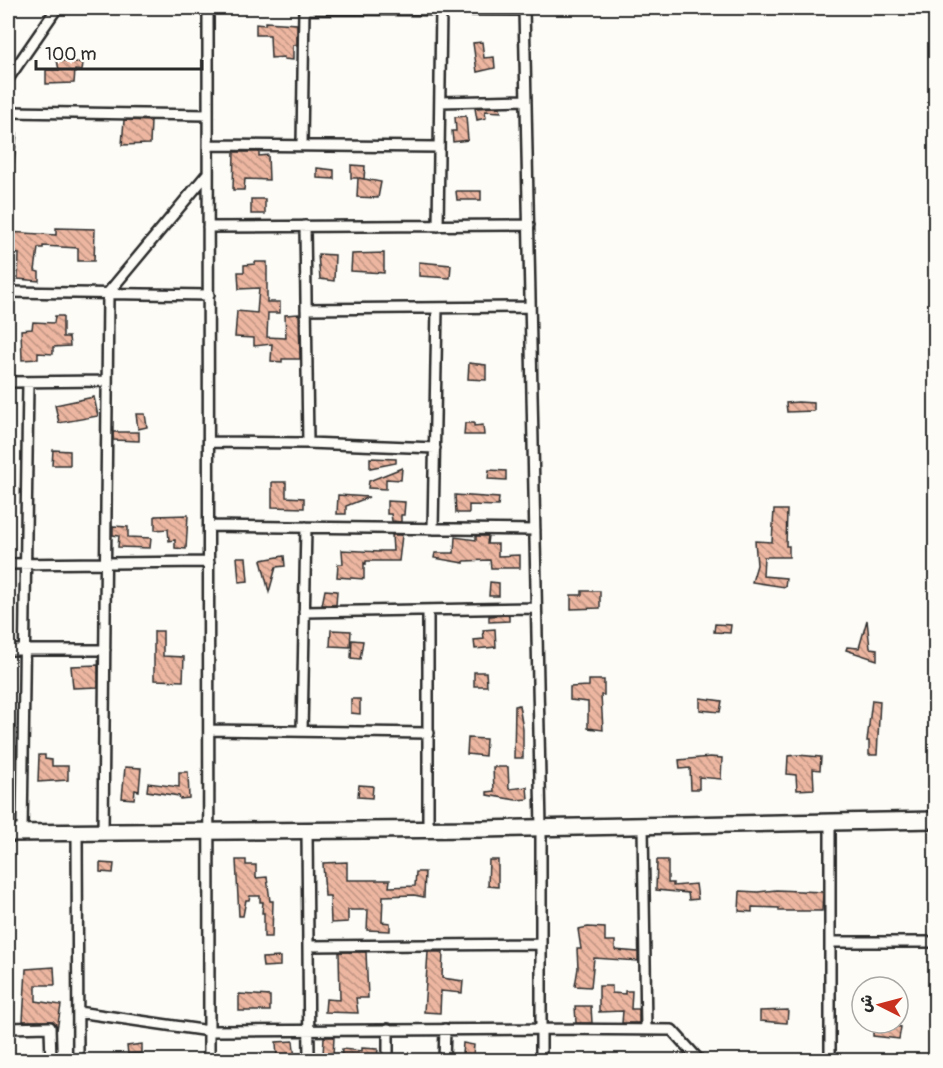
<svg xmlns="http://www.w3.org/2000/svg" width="943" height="1068" viewBox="0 0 943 1068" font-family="Pangolin,'Playpen Sans Arabic',sans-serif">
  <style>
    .building { fill: url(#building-back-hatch); stroke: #2b2b2b; stroke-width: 1.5 }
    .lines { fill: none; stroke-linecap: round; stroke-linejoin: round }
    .minor-casing { stroke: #2b2b2b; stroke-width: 14 }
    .primary-casing { stroke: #2b2b2b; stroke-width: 20 }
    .minor { stroke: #fdfcf7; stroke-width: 9 }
    .primary { stroke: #fdfcf7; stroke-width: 15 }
  </style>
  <defs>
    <pattern id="building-back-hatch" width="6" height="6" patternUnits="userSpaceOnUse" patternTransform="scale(1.5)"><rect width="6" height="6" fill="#ecb6a0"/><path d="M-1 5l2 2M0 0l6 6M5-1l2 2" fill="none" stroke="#bf9483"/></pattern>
  </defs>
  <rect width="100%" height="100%" fill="#fdfcf7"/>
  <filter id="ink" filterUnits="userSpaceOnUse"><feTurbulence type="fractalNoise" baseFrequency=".0167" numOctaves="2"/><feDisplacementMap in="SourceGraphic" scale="12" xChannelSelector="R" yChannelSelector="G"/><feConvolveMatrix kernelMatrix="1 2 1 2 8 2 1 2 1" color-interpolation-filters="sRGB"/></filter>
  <g filter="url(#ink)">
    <path class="building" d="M265,22L297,24V45H293V60L284,59V57L271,58L270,35H256V24L265,25Z
      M482,42L484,58L494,57L495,68L477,72L473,43Z
      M57,60L83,63L82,71L75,70L74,83L46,84V70H59Z
      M500,107L501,112L485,111L486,118L477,120L475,108Z
      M466,116L468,140L453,142L452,131H456L455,117Z
      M124,120L151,121L150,144L122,145Z
      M8,132L17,133L14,163L8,162Z
      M234,152H259V156L268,155L269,180L245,179L244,190H233Z
      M351,165L365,166L364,179L359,178L381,182L378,198L357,197L358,178H351Z
      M317,168L334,170V179L317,178Z
      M456,191H481V200H457Z
      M251,199H265V214H251Z
      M56,228L95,229L94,261H78V248L43,246V248H38L35,271L39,272V281L18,279L19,254L9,253L8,232L56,235Z
      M384,253V273L351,271L352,254Z
      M318,254L335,255L334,281L320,279Z
      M255,262H267V302H280V313H268L267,337L286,338L285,315L299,314L300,359H282V362L271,361L272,344L254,346V338L235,337L237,311L257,313L259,288L239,289L238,272H244V265L255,264Z
      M419,262L451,265L450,278L419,276Z
      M55,316H63V337H69L70,346L53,347V354L38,353V359L22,360L21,330L32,329L33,322L54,323Z
      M469,363L486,365V380L468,379Z
      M94,397L98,416L59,423L55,405Z
      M798,402L814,403V411L787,412L786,403Z
      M136,414H145L147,427L138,429Z
      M465,423H474V426L483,425L484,435H464Z
      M113,432H139V441L113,440Z
      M53,450L70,451V465H52Z
      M370,458L396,459V463L370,468Z
      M402,468L401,480L386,479V489L368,488L369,481Z
      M489,470L506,471V480L488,479Z
      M272,482H286V497L304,498V508L272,507Z
      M338,495L369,497L346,506V514H337Z
      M455,495L499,498L498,506L469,505V513H456Z
      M387,501L405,502L404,515H401V522L392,521L391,514H387Z
      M774,510H787L786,546H789V557H764L763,576L786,578L785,587L752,582L757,565L755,541L772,542Z
      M188,515L186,549L175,548V540L169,541L168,529L155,530V516Z
      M113,526L128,527V537L151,538L150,548L118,547L119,536L113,535Z
      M392,535H402L399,561H366V564L364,563V579L337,577L338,564H343L342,550L379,552V551H393Z
      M476,536H488L487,544H498V556L520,555V568H491L490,560L464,561V563L434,558L435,553H454L455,537L476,540Z
      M284,556L285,566L276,567L269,592L261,560Z
      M237,557H246L248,581L239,582Z
      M490,582L499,583V596H489Z
      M325,590L337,591L336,605H322Z
      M582,591H600V608L571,609V595H582Z
      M509,615V621L489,622V616Z
      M867,620L870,648L877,649V660L846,650L847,647L859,648Z
      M715,624L731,625L730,633L714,632Z
      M495,629L496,647L475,649L474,640L484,639L483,630Z
      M331,630L351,631L350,647L330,646Z
      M154,631H163V656L184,657L183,681L154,680Z
      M352,640L363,641L360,659L351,658Z
      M98,665V687L73,688L71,666Z
      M474,672H486L487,686H474Z
      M589,680H604V695H601L603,730L588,728V702L570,700V687L589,686Z
      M700,698L722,701L720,712L700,710Z
      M351,699H360V714L351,713Z
      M872,700L880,701L877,755H869V741H867Z
      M519,705L523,729V758H514L515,706Z
      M468,738L486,739L485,756L467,754Z
      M8,745L16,746V800L8,799Z
      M39,755H45V759L52,760V766H68V780L38,782Z
      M797,755L821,757L820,770L813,769L814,789L797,790L796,775L787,774L788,756Z
      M710,757L722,758L721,779L699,777V789H691L690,768L680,769L679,760Z
      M125,767L141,768L139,791L135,790L134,799L122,798Z
      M493,767H508L509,789L527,787L528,799L516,800L487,795V792L494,791Z
      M179,772H188L189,798L180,799L179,796L147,791L148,783L179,787Z
      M359,785L373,786L372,798L358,797Z
      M236,860H246V865H256V878L267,877L270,901H273L272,937H264V913H262L263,902H260V896H250L249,900H246L243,916H239Z
      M489,860H498V887L488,886Z
      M657,860H668V883H673V886L696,884L698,899L689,900L688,893L656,890Z
      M347,862V880H390L389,887L415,886L416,872H425L424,897L414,895L383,896L382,922L390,923V931L367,930L368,910H348V922L331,923L330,896H325L323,863Z
      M100,863L114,864L113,873L100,872Z
      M776,890L823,892L822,911H779V908L752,907V912L739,911L740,891L758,892Z
      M588,927L605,928V941H615V950L638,952V961L594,958L591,987L575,986L578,968L577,949H581L578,929Z
      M339,952H366L368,998H356L358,1013L325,1012L326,999L340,1000Z
      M428,952H443L442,978L463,981L462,993L441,991L440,1013L424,1012Z
      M280,957V966L263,967L262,958Z
      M54,967L55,985H36V1001L61,1005L57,1030L56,1024L53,1021H23L26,969Z
      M599,986H612V993L625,994V991H632L631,1009H639V1023H622L623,1011L599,1012Z
      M239,994L270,996V1011H239Z
      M575,1006H591L592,1023H576Z
      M788,1010L787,1023L760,1021V1011Z
      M887,1025L901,1027L899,1039L873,1036V1027Z
      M324,1037H334L333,1056L323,1055Z
      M293,1041L295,1059L277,1060L276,1042Z
      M463,1043L474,1045L473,1056L462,1054Z
      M142,1044V1053L128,1054L127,1046Z
      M362,1048L378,1049L377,1060H341L342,1049L362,1051Z"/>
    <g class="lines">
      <defs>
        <path id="minor" d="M208,8L209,1060
          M524,8L541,828V1060
          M304,9L524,10
          M8,79L57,8
          M440,102L526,100
          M8,112L208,115
          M208,145L439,147
          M302,145L304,8
          M305,226L308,443
          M438,226L441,8
          M208,227L529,225
          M8,292L209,295
          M306,309L530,307
          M8,382L107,381
          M209,442L308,443L435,448
          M209,526L535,530
          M433,529L437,308
          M8,564L209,562
          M304,612L536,608
          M8,650H105
          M209,730L429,733
          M302,731L306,527
          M830,822V1060
          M643,826L646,1030
          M428,830V610
          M307,831L309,1060
          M22,833L28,382
          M77,833L78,1060
          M103,833L108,293L208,173
          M830,942H936
          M308,946L541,944
          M78,1012L209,1031L541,1029L672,1030L699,1060
          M8,1028L50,1027L51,1060
          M388,1029V1060
          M444,1060L445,1029"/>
        <path id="primary" d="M8,833L482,829L936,820"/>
      </defs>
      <use href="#minor" class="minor-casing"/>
      <use href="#primary" class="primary-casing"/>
      <use href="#minor" class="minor"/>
      <use href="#primary" class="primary"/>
    </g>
  </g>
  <rect width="943" height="1068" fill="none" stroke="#fdfcf7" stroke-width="30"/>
  <rect x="15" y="15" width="913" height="1038" fill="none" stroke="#2b2b2b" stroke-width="2" filter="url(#ink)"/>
  <g transform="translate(880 1005) rotate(276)"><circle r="28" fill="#fdfcf7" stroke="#a9a8a5" stroke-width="1.5"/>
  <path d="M0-4.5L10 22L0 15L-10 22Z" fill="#c8321e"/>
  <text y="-9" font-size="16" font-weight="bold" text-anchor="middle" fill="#2b2b2b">ش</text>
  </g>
  <path d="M36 60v9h166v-9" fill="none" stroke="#2b2b2b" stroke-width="3"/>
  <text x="45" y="60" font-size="18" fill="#2b2b2b" stroke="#fdfcf7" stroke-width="4.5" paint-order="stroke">100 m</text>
</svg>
